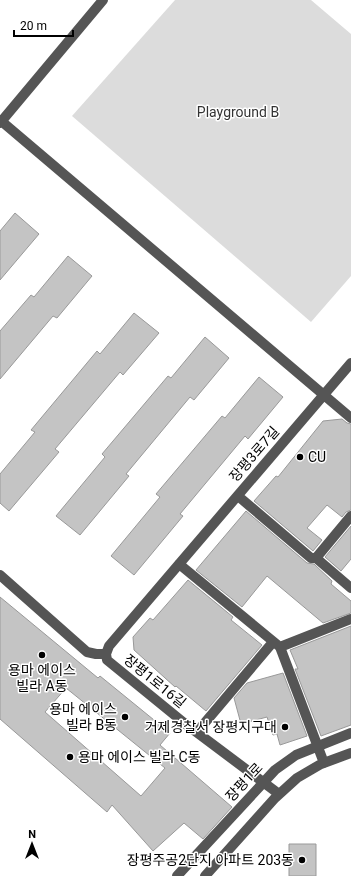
<svg xmlns="http://www.w3.org/2000/svg" width="351" height="876" viewBox="0 0 351 876" font-family="Roboto,'Noto Sans KR',sans-serif">
  <style>
    .green { fill: #dcdcdc }
    .building { fill: #c4c4c4; stroke: #999; fill-rule: evenodd }
    .lines { fill: none; stroke-linecap: round; stroke-linejoin: round }
    .minor { stroke: #555; stroke-width: 10 }
    .poi-dot { fill: #000; stroke: #fff; stroke-width: 1.5 }
    .labels { text-anchor: middle; stroke-width: 3; stroke-linejoin: round; paint-order: stroke }
    .park-label { font-size: 14px; fill: #333; stroke: #fff }
    .street-label { font-size: 14px; fill: #000; stroke: #fff }
    .poi-label { font-size: 14px; fill: #000; stroke: #fff; text-anchor: end }
  </style>
  <rect width="100%" height="100%" fill="#fff"/>
  <path class="green" d="M175,0H311L351,34V276L311,322L72,116Z"/>
  <path class="building" d="M15,213L39,234L0,280V231Z
    M68,256L92,276L57,318L53,316L0,379V331L31,295L34,297Z
    M134,313L159,333L123,375L120,372L55,449L59,452L9,511L0,503V474L35,432L31,430L97,351L100,354Z
    M205,337L229,358L194,400L190,397L126,474L129,476L80,535L56,516L105,457L102,454L168,376L171,378Z
    M259,377L283,397L248,439L245,436L180,514L183,516L134,575L111,556L160,497L156,494L222,416L225,418Z
    M342,419L347,423L351,424V510L346,512L342,517L327,505L307,528L322,540L313,551L254,501L276,476L278,477L323,421Z
    M246,511L307,563L314,564L332,581L331,584L351,601V613L323,623L267,576L242,607L196,570Z
    M351,526V559L341,571L325,557Z
    M188,580L233,617L231,620L262,645L206,711L176,686L175,687L134,650L133,637L150,618L153,620Z
    M0,597L98,678L100,676L170,733L160,745L232,807L203,839L184,823L153,851L112,805L107,812L0,719ZM66,688L165,768L141,796L45,712Z
    M351,626V725L321,736L295,669H298L290,650Z
    M283,673L307,736L280,745L277,734L273,735L267,717L241,724L234,698L247,683Z
    M289,844H316V876H289Z"/>
  <g class="lines">
    <path class="minor" d="M0,120L351,418
      M0,123L103,0
      M238,496L311,558H316
      M351,516L316,558L351,588
      M179,564L280,647L351,619
      M0,575L87,652L96,654H106
      M280,647L324,763
      M106,654L109,646L351,363
      M106,654L107,660L183,722L279,794
      M197,732L273,642
      M177,876L275,770L296,755L351,733
      M205,876L275,798L297,778L321,764L351,753"/>
  </g>
  <g class="poi-dot">
    <circle cx="300" cy="457" r="4"/>
    <circle cx="42" cy="655" r="4"/>
    <circle cx="125" cy="717" r="4"/>
    <circle cx="285" cy="727" r="4"/>
    <circle cx="70" cy="757" r="4"/>
    <circle cx="302" cy="860" r="4"/>
  </g>
  <g class="labels">
    <g class="park-label">
      <text x="238" y="117">Playground B</text>
    </g>
    <g class="street-label">
      <text transform="translate(254 454) rotate(-49)" y="5">장평3로7길</text>
      <text transform="translate(155 681) rotate(39)" y="5">장평1로16길</text>
      <text transform="translate(244 782) rotate(-47)" y="5">장평1로</text>
    </g>
    <g class="poi-label">
      <text x="308" y="462" text-anchor="start">CU</text>
      <text x="42" y="675" text-anchor="middle">용마 에이스<tspan x="42" dy="16">빌라 A동</tspan></text>
      <text x="117" y="714">용마 에이스<tspan x="117" dy="16">빌라 B동</tspan></text>
      <text x="277" y="732">거제경찰서 장평지구대</text>
      <text x="78" y="762" text-anchor="start">용마 에이스 빌라 C동</text>
      <text x="294" y="865">장평주공2단지 아파트 203동</text>
    </g>
  </g>
  <g transform="translate(32 844)" stroke="#ffffff" stroke-width="3" paint-order="stroke">
  <path d="M0-3L7 15L0 10L-7 15Z" fill="#000000"/>
  <text y="-6" font-size="11" font-weight="bold" text-anchor="middle" fill="#000000">N</text>
  </g>
  <path d="M14 30v6h59v-6" fill="none" stroke="#000000" stroke-width="2"/>
  <text x="20" y="30" font-size="12" fill="#000000" stroke="#ffffff" stroke-width="3" paint-order="stroke">20 m</text>
</svg>
